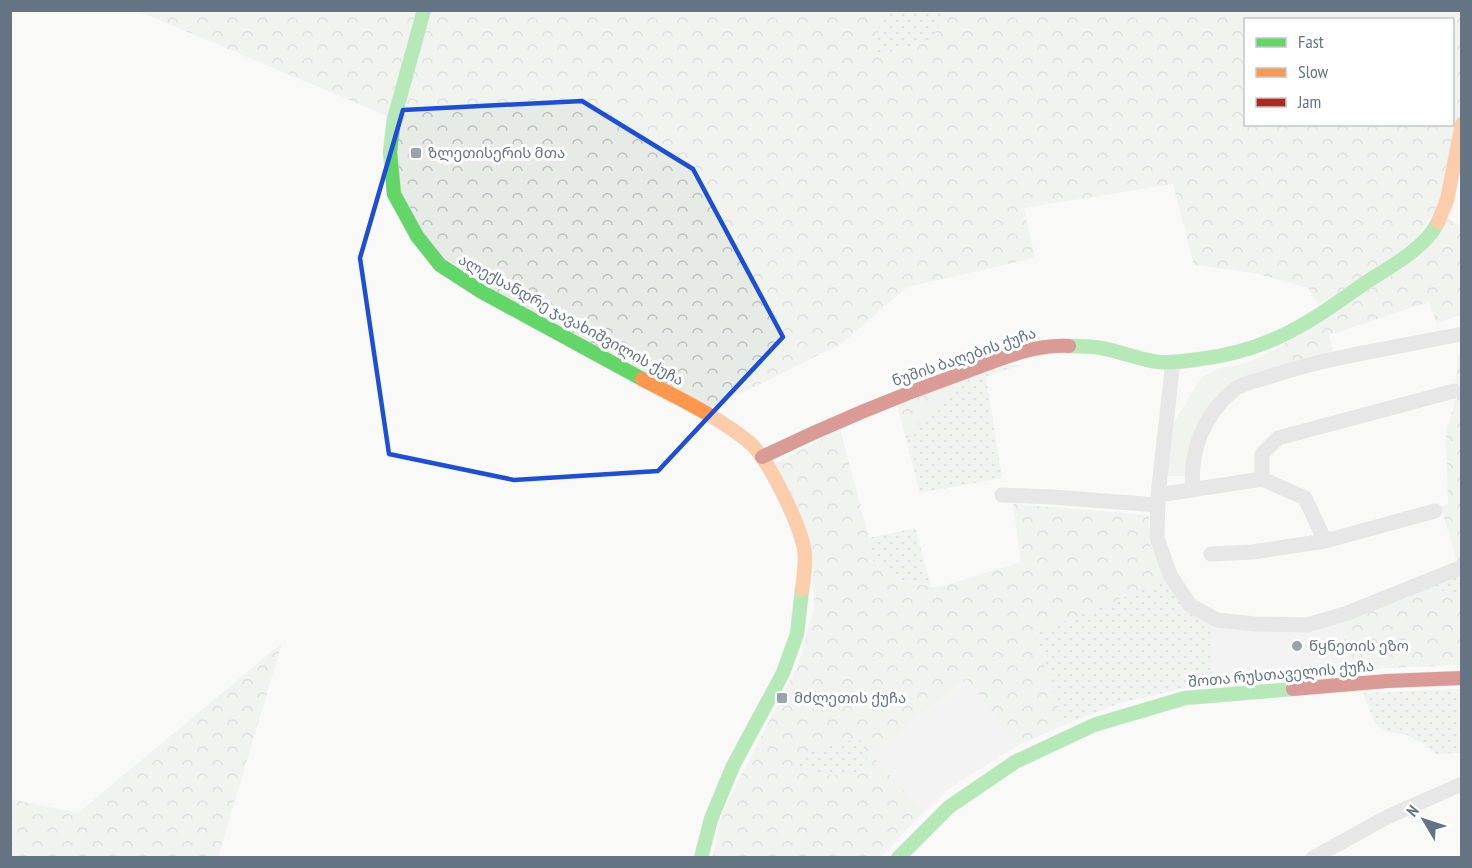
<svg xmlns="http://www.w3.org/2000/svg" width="1472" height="868" viewBox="0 0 1472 868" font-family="'PT Sans Narrow','Noto Sans Georgian',sans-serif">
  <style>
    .built { fill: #e9ebeb }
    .grass { fill: url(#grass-dots) }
    .forest { fill: url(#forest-crowns); fill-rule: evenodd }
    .garden { fill: #e7ebe5 }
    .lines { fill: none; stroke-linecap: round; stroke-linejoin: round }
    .fast-casing { stroke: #d6d7d8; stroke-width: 15 }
    .slow-casing { stroke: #d6d7d8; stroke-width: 15 }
    .jam-casing { stroke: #d6d7d8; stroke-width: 15 }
    .street { stroke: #cfd0d1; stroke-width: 15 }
    .fast { stroke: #63d668; stroke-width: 14 }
    .slow { stroke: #ff974d; stroke-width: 14 }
    .jam { stroke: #b3261e; stroke-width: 14 }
    .marked { fill: none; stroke: #1d4ed8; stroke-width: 4.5; stroke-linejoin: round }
    .poi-dot { fill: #98a3ac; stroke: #fff; stroke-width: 2 }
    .labels { text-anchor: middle; stroke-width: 6; stroke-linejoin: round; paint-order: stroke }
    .poi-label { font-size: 15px; fill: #647483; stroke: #fff; text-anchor: start }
    .street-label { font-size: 15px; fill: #647483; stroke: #fff }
  </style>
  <defs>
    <pattern id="grass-dots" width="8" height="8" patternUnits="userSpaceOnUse" patternTransform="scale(1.5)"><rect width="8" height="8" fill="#e7ebe5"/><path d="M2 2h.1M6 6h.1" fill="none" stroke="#bfc3bf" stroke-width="1.8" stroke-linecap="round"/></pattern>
    <pattern id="forest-crowns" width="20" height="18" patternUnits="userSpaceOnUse" patternTransform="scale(1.5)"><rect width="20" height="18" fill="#e7ebe5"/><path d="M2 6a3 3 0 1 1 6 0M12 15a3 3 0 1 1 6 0" fill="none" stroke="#bfc3bf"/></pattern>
  </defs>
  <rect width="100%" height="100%" fill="#f9f9f8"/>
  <path class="built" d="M1344,621L1346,670L1211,682L1213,625L1306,633Z
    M968,679L1019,745L947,790L923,813L871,754Z"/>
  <path class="grass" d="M882,11H949L932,39L873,57Z
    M1003,365H1022L986,377L1002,478L920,493L906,439L960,379Z
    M915,528L931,586L894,578L872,560L869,538Z
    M1461,571V596L1425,586Z
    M1166,580L1213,625L1211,682L1120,703L1064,725L1034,634Z
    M1461,689V753L1436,754L1422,743L1407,735L1387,732L1375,723L1363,693Z
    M860,739L869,757L853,776L822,774L795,767L812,750L835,742Z"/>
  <path class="forest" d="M138,11H882L874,57L931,39L949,11H1461V124L1450,188L1401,261L1318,304L1308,288L1254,273L1194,265L1173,184L1024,208L1035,258L907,287L841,344L703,412L440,265L394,194V119ZM1246,20H1452V124H1246Z
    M1444,217L1461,226V315L1437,323L1429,302L1329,335L1334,356L1285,369L1279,348Z
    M1461,352V561L1457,562L1441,507L1448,504L1446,432L1454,406L1458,355Z
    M960,379L906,439L896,402Z
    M840,429L869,538L872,560L894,578L936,588L1021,562L1013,504L1149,515V542L1166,580L1034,634L1064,725L1019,745L967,679L871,754L923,813L880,857L757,858L754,856L751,858H712L722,813L798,665L814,608L813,563L774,464ZM860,739L868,757L853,776L822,774L795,767C816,744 830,743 860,739Z
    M1425,586L1461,596V665L1346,670L1344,621Z
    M282,643L218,857H11V799L78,813Z"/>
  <path class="garden" d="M1279,348L1285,369L1233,386L1185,476H1164L1173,424L1202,377L1219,368L1243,364Z"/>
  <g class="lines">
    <defs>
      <path id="fast" d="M424,10L394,119L390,152L394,194L417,236L440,265L482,292L642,379
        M1069,346C1080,346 1091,346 1101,348C1120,351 1140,360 1159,362C1173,363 1187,361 1200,359C1271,350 1309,323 1365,283C1388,268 1426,248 1438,222
        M701,858L711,819L733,766L783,673L797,634L802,590
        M898,858L949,807L1015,762L1094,725L1185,698L1293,689"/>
      <path id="slow" d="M1438,222L1447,200L1462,124
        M642,379C678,398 717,416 749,442C768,458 797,519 803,544C807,557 804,576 802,590"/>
      <path id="jam" d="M762,457C826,426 892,398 960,374C995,361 1032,344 1069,346
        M1293,689L1387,681L1462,678"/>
    </defs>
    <use href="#fast" class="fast-casing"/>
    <use href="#slow" class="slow-casing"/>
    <use href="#jam" class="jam-casing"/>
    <path class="street" d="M1173,362L1158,495L1157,538L1170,575L1190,605L1217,620L1255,624L1307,625L1345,614L1462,567
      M1262,479V454L1278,438L1454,391
      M1193,490C1189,451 1204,414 1235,389C1243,383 1256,381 1265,378C1327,357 1397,347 1462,334
      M1002,495L1052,497L1158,505
      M1158,495L1262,479L1305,498L1325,541
      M1211,554L1253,552L1325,541L1435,511
      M1313,858L1387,817L1462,784"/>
    <use href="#fast" class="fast"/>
    <use href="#slow" class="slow"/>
    <use href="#jam" class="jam"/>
  </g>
  <path d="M0 0H1472V868H0ZM582,101L693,169L783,337L658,471L514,480L389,454L360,258L403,110Z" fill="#f9f9f8" fill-opacity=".55" fill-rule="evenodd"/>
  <path class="marked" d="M582,101L693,169L783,337L658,471L514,480L389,454L360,258L403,110Z"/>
  <g class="poi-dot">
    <rect x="410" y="147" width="12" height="12" rx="3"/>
    <circle cx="1297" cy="646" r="6"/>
    <rect x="776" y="692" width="12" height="12" rx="3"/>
  </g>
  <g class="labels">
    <g class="poi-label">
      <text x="428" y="158">ზლეთისერის მთა</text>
      <text x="1309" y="651">წყნეთის ეზო</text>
      <text x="794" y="703">მძლეთის ქუჩა</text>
    </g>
    <g class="street-label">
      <text transform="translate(571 320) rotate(29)" y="5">ალექსანდრე ჯავახიშვილის ქუჩა</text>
      <text transform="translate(964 357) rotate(-19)" y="5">ნუშის ბაღების ქუჩა</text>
      <text transform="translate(1281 674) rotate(-5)" y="5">შოთა რუსთაველის ქუჩა</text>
    </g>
  </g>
  <rect width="1472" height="868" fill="none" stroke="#647483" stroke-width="24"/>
  <rect x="1244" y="18" width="210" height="108" fill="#ffffff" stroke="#c1c7cd" stroke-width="1.5"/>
  <rect x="1256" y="38" width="30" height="9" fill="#63d668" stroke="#c1c7cd" stroke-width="1.5"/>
  <text x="1298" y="48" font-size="18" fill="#647483">Fast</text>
  <rect x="1256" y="68" width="30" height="9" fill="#ff974d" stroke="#c1c7cd" stroke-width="1.5"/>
  <text x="1298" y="78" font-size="18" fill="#647483">Slow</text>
  <rect x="1256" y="98" width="30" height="9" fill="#b3261e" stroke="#c1c7cd" stroke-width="1.5"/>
  <text x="1298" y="108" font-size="18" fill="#647483">Jam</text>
  <g transform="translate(1424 820) rotate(309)" stroke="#ffffff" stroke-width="4.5" paint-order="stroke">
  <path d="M0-4.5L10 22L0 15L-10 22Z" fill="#647483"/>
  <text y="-9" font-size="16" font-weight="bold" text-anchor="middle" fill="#647483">N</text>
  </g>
</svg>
